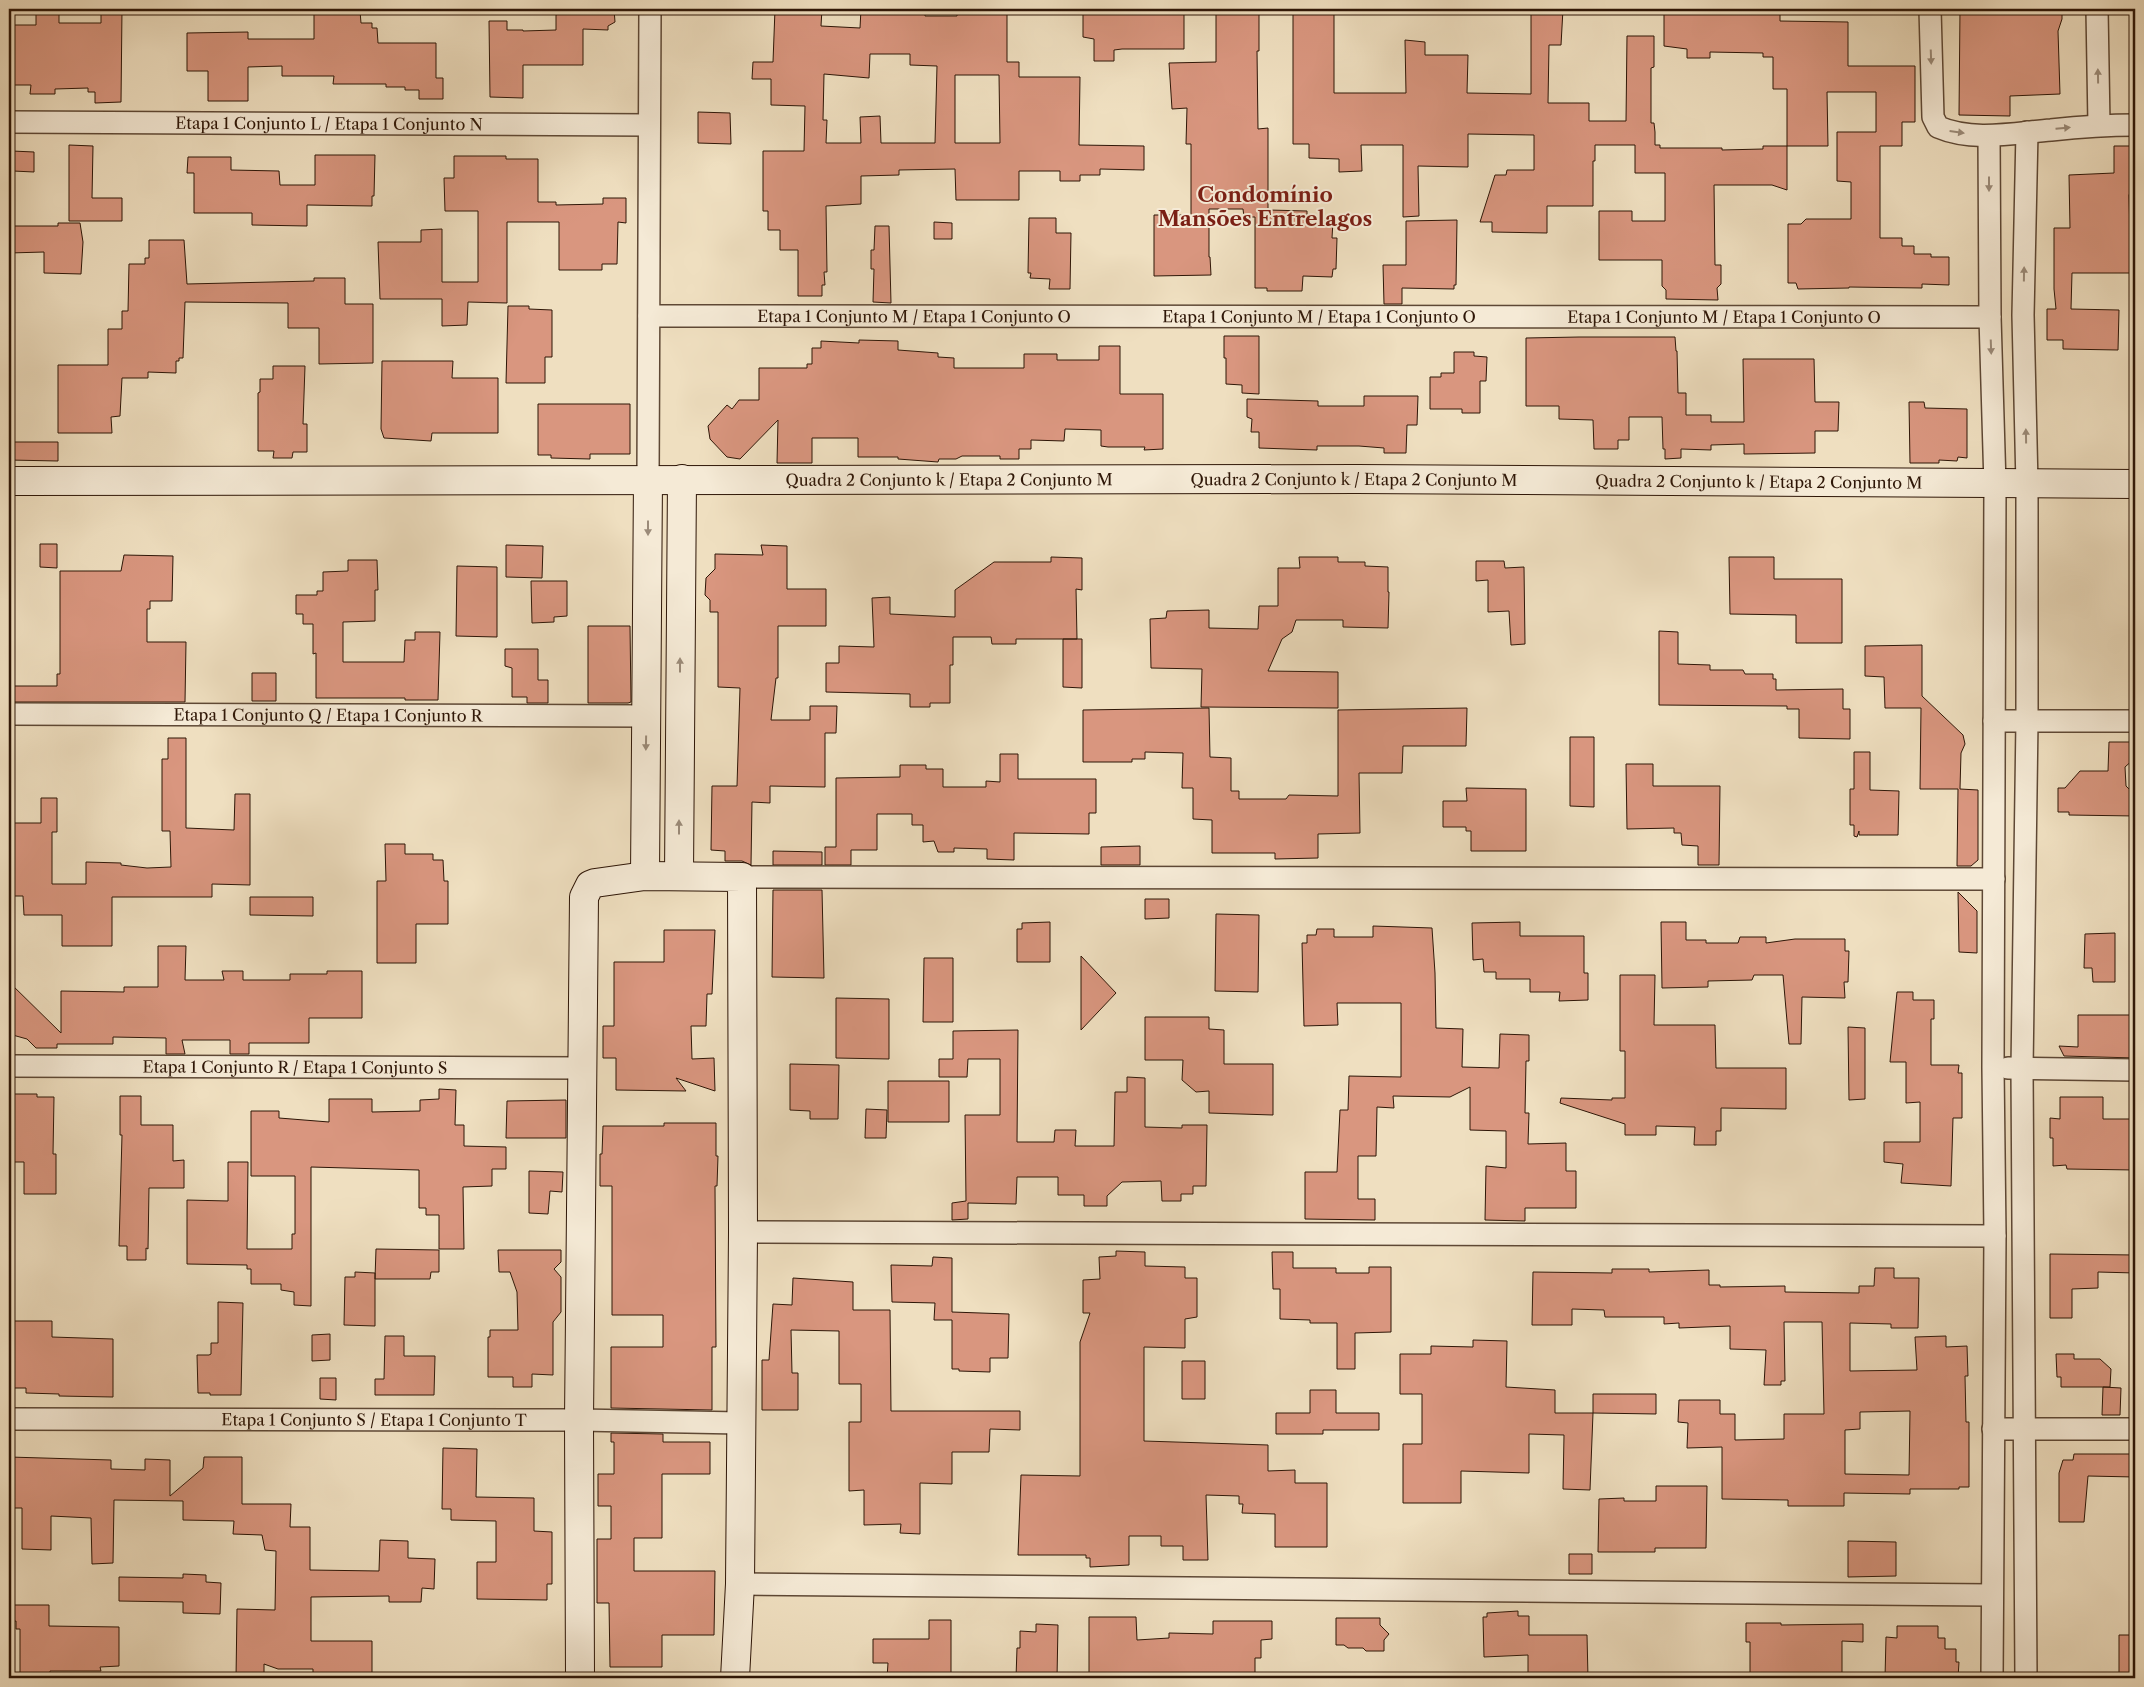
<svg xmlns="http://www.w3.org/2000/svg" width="2144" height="1687" viewBox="0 0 2144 1687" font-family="'Libre Caslon Text',serif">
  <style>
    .building { fill: #d9967f; stroke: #2e1607; fill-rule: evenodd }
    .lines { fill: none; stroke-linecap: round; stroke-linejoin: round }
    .street-casing { stroke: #5e4835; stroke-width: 24 }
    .secondary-casing { stroke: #2e1607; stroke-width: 30 }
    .street { stroke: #f5ead6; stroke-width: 21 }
    .secondary { stroke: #f5ead6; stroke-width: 28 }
    .oneway { fill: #9b8b79 }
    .labels { text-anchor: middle; stroke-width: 4; stroke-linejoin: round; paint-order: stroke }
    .street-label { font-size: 16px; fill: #2e1607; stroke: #f5ead6 }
    .district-label { font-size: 21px; font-weight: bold; fill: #7a1f14; stroke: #f5ead6 }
  </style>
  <rect width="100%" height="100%" fill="#efdfc0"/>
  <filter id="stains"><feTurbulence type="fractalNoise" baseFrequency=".004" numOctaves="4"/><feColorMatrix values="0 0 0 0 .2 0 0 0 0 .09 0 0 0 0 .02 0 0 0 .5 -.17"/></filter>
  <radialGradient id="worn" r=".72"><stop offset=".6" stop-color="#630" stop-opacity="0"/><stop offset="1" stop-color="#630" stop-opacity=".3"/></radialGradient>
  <path class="building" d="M36,9H59V23H101V9H122L121,102L95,103V92H88V88L55,89V94H30L31,85H9V25H36Z
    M566,9H614L615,22L608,26V30L583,29V65H523V98L490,97L489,21H507V30H523V31L556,30V15Z
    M775,9H822L821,26L860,28L861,9H891V11H925V16H957V9H1007V62H1019V77H1080L1079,145L1144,146V170L1100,169V175H1080V181H1060V171H1019V200H956L955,169L899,170V175L861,176V204L826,206L827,272H824L825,285H822V296H798V250H780V230H768V211H763V151H804L805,106L771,105V79H752L753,62H773ZM870,54H910V65L937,66L935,143H881L880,116L860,117L861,143H826L827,120H823L824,74L869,78ZM955,75H999L1000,143H955Z
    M1083,9H1184V49H1122L1114,50V61H1094V39L1083,37Z
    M1216,9H1259V51H1257L1258,129L1268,128V210L1307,211V220L1333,221L1332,238H1337L1336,269H1333L1332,277L1303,276L1302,291H1267V288H1255V217H1244L1243,209H1209V257H1210L1211,275L1154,276V215H1191V144H1186L1187,108L1172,109L1169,63L1216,62Z
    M1293,9H1334V93H1406L1405,40L1425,42V55H1468L1467,93L1531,94V12H1534V9H1563L1561,45H1549L1548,103H1589V121H1626L1627,36H1654V67L1651,68V123H1654L1655,132V145H1660V148H1722V150L1763,149V146H1787V190L1772,185H1714L1715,265H1721V284L1717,288L1718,300L1666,299V290L1662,286V260H1599V211H1632V221H1665V173H1635V145H1595V161H1593V206H1547V233L1492,232V222H1480L1495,175H1506L1507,170H1534V135L1468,134V167L1418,166L1419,216L1403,217V145H1361L1362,171L1339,172V159L1309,158V144H1293Z
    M1664,9L1736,10V9H1780V21L1848,22V66H1915V122H1902V146H1880V238H1902V246H1914V254H1931V257H1949V285L1922,284V288L1849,287V288L1798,289L1796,283H1788V224H1801L1806,219H1851V182L1837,181V132H1876V92H1827L1828,146H1787V89H1773V57H1763V53L1710,52V58H1687V49L1664,46Z
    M1960,9H2062V19L2058,31L2060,94L2010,96V116L1959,115Z
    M314,10L360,11L361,23H372V28H377L378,43H436V78H443V99H419V90H405V87H386V84H333L334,76H282V66L248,67V101H208V71H187V33L248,32V39H314Z
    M698,112L730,113L731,144L698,143Z
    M69,145L93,146L92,198H122V221H69Z
    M2114,146H2132V189L2129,195L2131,273H2072L2071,309L2119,310L2118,350L2063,349V340H2047V309H2056L2054,289V228H2070L2069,175L2114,173Z
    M12,151L34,152V172L13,171Z
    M315,155H375L374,196H372V206L307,205V226L252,225V213H194V173H187L188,157H231V170L279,171L280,185H315Z
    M454,156H506V159H538V202H556V205L603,204V198H626V223L618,222L617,264H602V270H559V222H507V303L468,302L467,325L442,326V299H380L378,242H421V230L442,229V282H478V211H445L444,178H454Z
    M1029,218H1056V233H1071L1070,289H1049L1050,279L1030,278L1031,273H1028Z
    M1457,220L1456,285H1454V289L1402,288V304H1384L1383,265H1406V221Z
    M934,222L952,223V239H934Z
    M58,223H80L83,242L81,274L44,273V252L9,253V226H58Z
    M875,226H889L891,303L873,302L874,269H871V250H874Z
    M149,240H184L187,284L314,281V278H345V304H373V363L319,364V328H288V303L185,302L183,358H179V361H176V373L148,372V378H122L120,416L111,417L112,433H58V365H108V329H122V311H128L129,264H145V258H149Z
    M508,306H529V309L552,310V357H545V383H506Z
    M1224,336H1259V394L1242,393V385L1226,384V358H1224Z
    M1579,337H1675L1676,351H1677L1678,393H1686V415H1711V422H1744L1743,359H1814L1815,402H1839L1838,431H1815V453L1744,454V444L1711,445V450L1681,449V458L1665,459V449H1663L1662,417H1629V440H1618V449H1594L1593,420L1559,419V406H1526V338Z
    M859,340L898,341V350L938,353V357L954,358V368H1024V354H1057V360H1099V346H1120V394H1163V449L1144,450L1145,447H1108L1101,446V430L1065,429L1064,441L1031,440V449H1019V459H1000V456H962L956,459H939L938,462L898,459V457H858V438H812V463H777L778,420L740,459L727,457L710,439L708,426L727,405L732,409L739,400H759V368H807V364H812V348H821V341L859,343Z
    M1454,352H1474V356L1487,357L1486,381H1480V413H1462V409H1430V377H1441V373H1454Z
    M382,361H453L452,378H498V433H432L431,441L384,438L381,429Z
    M273,366H305L303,424H307V452H293L292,458H273L274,451H258V393L260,392V379H273Z
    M1364,396H1418L1417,425H1407L1406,453H1384V448L1359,446H1317V450L1259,448V432H1251L1252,419L1247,417V399L1318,401V406H1364Z
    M1909,402H1924L1925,408L1967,409V458L1958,457L1957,461L1939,460V463H1910Z
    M538,404H630V454H590V459L551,458V455H538Z
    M9,442H58V461L9,460Z
    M40,544H57V568L40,567Z
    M506,545L543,546L542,578L506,577Z
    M761,545L787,546V589H826V626H778V678H776L771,720H810V706H837L836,733H825V787L770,786V803L752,802L751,865L742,861H725V851L711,850L712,786H737L740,688L718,687V612H710V600L705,595L706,578L715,569V554L763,555Z
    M124,555L173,556L172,601H150V609H147V642H186L185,702H9V686H57V674H60V571H121Z
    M1051,557L1082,558V590L1076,589L1077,639H1016V644H992L991,637H953V665H950V703H930V707H910V694L826,692V663H839V646L874,647L872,598L890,597V614L955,617V590L994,562H1051Z
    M1299,557H1338V562H1365V566L1388,567V592H1389L1388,628L1343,627V620H1296L1292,632L1282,639L1268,671L1338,672V708L1201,707L1202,669L1151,668L1150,619L1166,618L1167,611L1209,610V628L1258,629L1259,606H1278V568H1300Z
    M1729,557H1774V579H1842V643H1796V615L1730,614Z
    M348,560H377L378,590H375V621L343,622V662H404L405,640H415V632H440L438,700H405V698H316V653L313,654V624H303V614H296V595H317V591H323V572L348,571Z
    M1476,561H1504L1505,568L1524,567L1525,644L1511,645L1509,611L1488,612V580L1476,581Z
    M457,566L497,567V637L456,636Z
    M531,581H567V616L554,617V622L532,623Z
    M588,626H630L631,702L628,703H588Z
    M1659,631L1678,632V664L1710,665V670H1743L1745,674H1773V679H1776V690L1843,689V709H1850V739L1799,738V709H1787V706L1659,705Z
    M1063,639H1082V688L1063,687Z
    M1922,645V696L1963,735L1965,744L1961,753L1960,789L1978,790V860L1971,866H1957L1958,789H1920L1921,708H1885L1884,677L1865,676V646Z
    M505,649H538V680H548V703H527V697H512V668L505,666Z
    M252,673H276V701H252Z
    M1209,708L1210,757L1231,758V791H1239V799H1286L1289,795L1338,796V710L1467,708L1466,746H1403L1402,773H1359L1360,833L1318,834V858L1275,859V853H1212V820L1193,819V788H1182L1183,753L1145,752V759H1132V762H1083V710Z
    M1570,737H1594V807L1570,806Z
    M168,738H186V828L234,830L235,794H250V885L212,884V897H112V946H62V915H24L23,896H9V823H41V798H57V832H52V884H86V862L121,863V865L147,868L171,867L170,831H162V759H168Z
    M2109,742H2135V758L2125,767L2126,786L2135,795V816L2069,815V812H2058V788H2065L2080,771H2108Z
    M1854,752H1870V790L1899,791L1898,835H1859V831L1857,837L1854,836V825H1850V789H1854Z
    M1000,754H1018V779H1096V813H1089V834L1014,833V860L987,859V849L954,848V852H938L934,841L923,842V825H912V814H877V850H851V865H825V847H836V778L900,777V765H926V769H943V787H986V781L1000,782Z
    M1626,764H1653V786H1720L1719,865H1698V846L1682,845L1681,833H1674V828L1627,829Z
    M1466,788L1526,789V851H1471V831H1466V827H1443V801H1467Z
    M385,844H405V854H433V860H443L444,881H448V924H416V963H377V881H386Z
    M1140,846V865H1101V847Z
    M773,851L822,852V865H773Z
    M773,890H822L824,978L772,977Z
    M1958,892L1977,911V953L1959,952Z
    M250,897H313V916L250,915Z
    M1145,899H1169V918L1145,919Z
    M1216,914L1259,915L1258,992L1215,991Z
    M1050,922V962H1017V929H1022V923Z
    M1520,922V936H1584V973H1588V1000L1559,1001L1560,992H1530V979H1496V972H1484L1483,959L1473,960L1472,923Z
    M1661,922H1686V940H1706V943H1738L1740,937H1766V943L1795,939H1845V951H1849L1848,982H1844L1845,998L1802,997L1801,1044H1789L1783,975H1754L1752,980L1708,981V987L1662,988Z
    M1373,926L1432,928L1435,973L1436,1028L1463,1029L1462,1067L1499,1068L1500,1034L1529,1035V1061H1526L1525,1113H1529L1528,1144L1566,1143V1171H1576V1208H1525V1221L1485,1220L1486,1166L1506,1168V1131L1470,1130V1087L1450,1097L1393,1096L1394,1108L1377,1107L1376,1156H1358V1199H1375V1220L1305,1219V1172H1337L1340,1110H1348L1349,1076L1401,1077V1003H1337L1338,1025L1304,1026L1302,943H1307V935H1316L1317,929H1334V937H1373Z
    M664,930H715L712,994H707L706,1026H691L692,1059L714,1058L715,1091L676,1078L686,1091L616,1090V1058H603V1026H614V962H664Z
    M2115,933V982H2093L2092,968H2084L2085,934Z
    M158,946H186L185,980H224L222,971H243V980H290V974H327V971H362V1018H309V1043H249V1054H230V1040H182L185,1054H166V1038L113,1037V1044H57V1048H36L27,1039L9,1034V982L61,1033V991L124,992V987H158Z
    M1081,956L1116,993L1081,1030Z
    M924,958H953V1022H923Z
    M1620,975H1655L1654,1025H1715L1716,1068H1786V1109L1721,1108V1131H1716V1145H1694L1695,1127L1656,1126V1135H1625V1124L1560,1103L1561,1098L1612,1100V1098H1625V1051H1620Z
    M1897,992H1913V1000H1934V1019H1931V1065H1959L1958,1073H1962V1118H1953L1951,1186L1901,1183L1903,1164L1884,1162V1142H1920V1102L1906,1103V1062H1890Z
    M836,998L889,999V1059L836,1058Z
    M2078,1015H2135V1058L2064,1056L2059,1046L2078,1047Z
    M1145,1017H1209V1029L1224,1030V1064H1273V1115L1209,1113V1091L1196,1092L1182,1080L1183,1060H1145Z
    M1848,1027L1865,1028V1099L1849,1100Z
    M1018,1030L1017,1142H1054L1055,1130H1076L1075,1146H1114L1115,1092H1127V1077L1145,1078V1127L1182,1128V1125H1207L1206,1186H1193V1194H1181V1201H1162L1161,1181L1122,1182L1107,1196V1206H1084V1195H1058V1177H1017L1016,1204L968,1203V1219L952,1220V1203L966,1201L965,1115H1000V1059H968L967,1077H939V1059H953V1031Z
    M790,1064L839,1065L838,1119H810V1111L790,1110Z
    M888,1081H949V1122H888Z
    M439,1089L456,1090L455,1125H464V1146L506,1147V1169H492V1186L463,1187L464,1249H439V1215H426V1208H419V1170L311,1167V1306L294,1305V1292L281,1290V1284H251V1269H247V1265L187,1264V1200L228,1201V1162H248L247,1249H292V1234H295V1176H251V1111H279V1118L329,1122V1099H372V1112L420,1111V1100L439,1099Z
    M9,1094H37V1097H54L53,1154H56V1194H24V1162H11Z
    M120,1096H141V1125H173V1161L184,1160V1188H149L148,1249L146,1248V1260H127V1246H119L122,1135H120Z
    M2060,1097H2103V1119H2135V1170L2067,1169L2066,1165L2053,1166V1138H2050V1118L2060,1119Z
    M566,1100V1138H506L507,1101Z
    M866,1109L887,1110L886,1138H865Z
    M664,1123H716V1156H718L717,1186H715L716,1347H712V1410L611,1408V1347H663V1315H612V1186H600V1154H602L603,1126H664Z
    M529,1171L563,1172L562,1192L550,1191L548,1214L529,1213Z
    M376,1249L439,1250V1272H431L430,1279H375Z
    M498,1250H561V1262L554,1269L561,1277V1312L553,1322V1375L532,1374V1387H513V1377H488V1337H490V1330H518L517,1292L510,1272H499Z
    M1116,1251L1145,1252V1266L1185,1267V1278H1197V1317L1185,1319V1348L1144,1347V1441L1268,1445V1471L1295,1470V1483H1327V1547H1275V1514L1242,1513L1243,1504H1239V1496L1206,1495L1208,1560H1183V1546H1161V1536H1129V1565L1090,1567V1558H1086V1555H1018L1021,1475L1080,1476V1342L1090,1313H1083V1280L1100,1279L1099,1257L1116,1256Z
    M1272,1252H1293V1268H1336V1273H1369V1267H1391V1332L1355,1333V1369H1337V1323H1310V1320L1280,1319V1289H1273Z
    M2050,1254L2135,1255V1273L2098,1272V1288L2072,1289V1318H2050Z
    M933,1257L952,1258V1312L1009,1314L1008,1358H990V1372L959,1371V1369H952V1320H934L935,1303L892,1302L891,1265L932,1266Z
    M1875,1268H1894V1278H1919L1918,1328H1891V1324L1850,1323V1371L1917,1370L1915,1337L1946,1336V1347L1967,1346L1968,1376H1965L1966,1422H1969V1487H1959V1489H1910V1494L1844,1493V1506H1788V1500L1722,1499V1447L1687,1448L1688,1423L1678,1422L1679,1400H1720V1414H1735V1440L1784,1439V1414H1824L1822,1322H1784L1785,1381H1781V1385H1764L1766,1350L1730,1349V1326L1679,1328V1323L1664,1324V1317H1605L1604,1310L1572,1309V1325H1532L1533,1272L1612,1273V1269H1649V1272L1709,1270V1285H1720V1287L1785,1286V1292L1859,1293V1286H1874ZM1910,1411L1909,1475L1845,1474V1430L1860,1429V1412Z
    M355,1272L375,1273V1326L344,1325L345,1277H355Z
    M793,1278L853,1282V1310H890L891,1411H1020V1430L990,1429L989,1452H952V1484L920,1483V1534L900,1533L901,1524L864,1525V1490L849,1491V1422H861V1384H839V1331L791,1330L792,1373H798V1410H762V1360H769L773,1304L792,1305Z
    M218,1302L243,1303L241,1395H210V1393H198L197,1355H209L211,1354V1343H218Z
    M9,1321H52V1337L113,1339V1397L59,1396V1394L26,1393V1388H9Z
    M330,1334V1360L312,1361V1335Z
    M385,1336H404V1356H435L434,1395H375V1379H384Z
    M1473,1340L1507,1341L1506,1387L1555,1390V1413H1593L1590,1490L1563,1489L1564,1435L1529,1434V1473L1461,1471V1503H1403V1444H1422V1394H1400V1354H1431V1346L1473,1347Z
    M2056,1354H2074V1359H2100L2111,1369L2110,1387H2061V1377H2057Z
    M1182,1361H1205V1399H1182Z
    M320,1378H336V1400L320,1399Z
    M2103,1387L2121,1388L2120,1415H2102Z
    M1310,1390H1336V1413H1379V1430H1323V1434H1276V1413H1310Z
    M1593,1394H1656V1414L1593,1413Z
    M611,1433L663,1434V1442H710V1474H662V1538H634V1571H715L714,1635H662V1667H610L609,1603H597V1539H611V1506H598V1474H614V1442H611Z
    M443,1448L477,1449L476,1497L534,1498V1531L552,1532V1584H547V1600L477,1599V1562H496V1521L451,1520V1509H442Z
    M2074,1454H2135V1477L2088,1476L2084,1522H2059V1473L2063,1460H2073Z
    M9,1457L111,1460V1469L145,1470V1459L170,1460V1496L203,1468L204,1457H242V1504H291L290,1527H310V1570L379,1571L380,1540L408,1541V1558L435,1559L434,1589L422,1588L421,1602H389V1596L311,1597V1641H372V1678H313V1669H278L264,1664V1678H236L237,1609L275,1610L276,1551L265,1550L262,1535L233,1534L234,1521L183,1520V1501L114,1500L113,1563L92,1564L91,1518L51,1516V1550L22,1549V1508H9Z
    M1656,1486H1707L1706,1548H1655V1552H1598L1599,1499L1624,1498V1501H1656Z
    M1848,1541L1896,1542V1576L1848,1577Z
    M1569,1554H1592V1574H1569Z
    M183,1574L206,1575V1582L221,1583L220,1614L183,1613V1602L119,1601V1577L183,1578Z
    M9,1605H49V1626L119,1627V1666L100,1667L101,1671H50V1678H20V1629H16V1621L9,1622Z
    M1518,1611V1616H1529V1635H1587L1588,1678H1528V1655L1484,1657L1483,1617H1487V1613Z
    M1089,1617H1136L1137,1640L1169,1638V1633L1213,1634V1621H1272V1639L1261,1640V1658H1255V1678H1089Z
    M1336,1618H1380V1625L1389,1634L1384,1640V1651H1366L1363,1648H1348L1344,1645H1336Z
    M929,1620H951V1678H887L888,1663H873V1639H929Z
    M1746,1623H1781V1625L1863,1624V1642L1842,1641V1678H1750V1642H1746Z
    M1036,1624L1058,1625L1057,1678H1016L1017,1648H1020V1631L1036,1632Z
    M1897,1626H1938V1638H1945V1649H1956V1662H1959L1958,1678H1885L1886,1637L1897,1638Z
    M2119,1635H2135V1678H2119Z"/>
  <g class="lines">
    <defs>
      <g id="street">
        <path d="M1930,9L1933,117L1938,127C1973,142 2014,133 2051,130C2079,127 2107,125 2135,125"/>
        <path d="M2097,9L2099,125"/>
        <path id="s1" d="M9,122L649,125"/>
        <path d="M1989,136L1990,317L1995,485L1993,1068L1995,1236L1992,1678"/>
        <path id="s2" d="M649,316L1990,317"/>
        <path d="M648,479L650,9"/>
        <path id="s3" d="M9,714L647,716"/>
        <path d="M1994,721H2135"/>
        <path d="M742,877L1994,879"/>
        <path id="s4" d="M9,1066L582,1068"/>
        <path d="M2008,1068L2135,1070"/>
        <path d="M743,1232L1995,1236"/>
        <path id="s5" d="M9,1419L579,1420L740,1423"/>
        <path d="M1993,1429H2135"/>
        <path d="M740,1584L1991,1595"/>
        <path d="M2026,1678L2022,1069L2027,721V485L2023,315L2027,132"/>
      </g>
      <g id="secondary">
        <path id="s6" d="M9,481L1356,479L2135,484"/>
        <path d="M645,876L648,479"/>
        <path d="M679,876L682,479"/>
        <path d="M580,1678L579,1420L584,897L590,885L595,883L645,876L742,877L743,1232L740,1584L735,1678"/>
      </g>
    </defs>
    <use href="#street" class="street-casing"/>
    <use href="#secondary" class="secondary-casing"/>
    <use href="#street" class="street"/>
    <use href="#secondary" class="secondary"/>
  </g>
  <defs><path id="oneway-solid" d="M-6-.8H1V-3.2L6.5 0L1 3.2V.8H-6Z" transform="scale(1.25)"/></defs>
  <g class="oneway">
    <use href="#oneway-solid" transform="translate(1931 57) rotate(88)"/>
    <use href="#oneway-solid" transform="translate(2098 76) rotate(-91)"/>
    <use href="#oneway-solid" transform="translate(2063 128) rotate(-5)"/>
    <use href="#oneway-solid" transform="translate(1957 132) rotate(8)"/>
    <use href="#oneway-solid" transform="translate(1989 184) rotate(90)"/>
    <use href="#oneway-solid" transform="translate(2024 274) rotate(-89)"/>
    <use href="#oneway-solid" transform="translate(1991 347) rotate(88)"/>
    <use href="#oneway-solid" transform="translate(2026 436) rotate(-91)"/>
    <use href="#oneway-solid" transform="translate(648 528) rotate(90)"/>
    <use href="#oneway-solid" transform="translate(680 665) rotate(-90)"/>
    <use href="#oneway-solid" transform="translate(646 743) rotate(91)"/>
    <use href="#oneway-solid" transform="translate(679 827) rotate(-90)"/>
  </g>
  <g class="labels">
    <g class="street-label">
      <text dy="6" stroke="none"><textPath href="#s1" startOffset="320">Etapa 1 Conjunto L / Etapa 1 Conjunto N</textPath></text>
      <text dy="6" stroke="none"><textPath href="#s2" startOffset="265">Etapa 1 Conjunto M / Etapa 1 Conjunto O</textPath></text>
      <text dy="6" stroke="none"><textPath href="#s2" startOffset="670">Etapa 1 Conjunto M / Etapa 1 Conjunto O</textPath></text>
      <text dy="6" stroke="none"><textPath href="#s2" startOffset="1075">Etapa 1 Conjunto M / Etapa 1 Conjunto O</textPath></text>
      <text dy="6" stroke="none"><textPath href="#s6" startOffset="940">Quadra 2 Conjunto k / Etapa 2 Conjunto M</textPath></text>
      <text dy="6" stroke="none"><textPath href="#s6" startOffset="1345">Quadra 2 Conjunto k / Etapa 2 Conjunto M</textPath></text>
      <text dy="6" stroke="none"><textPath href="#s6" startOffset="1750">Quadra 2 Conjunto k / Etapa 2 Conjunto M</textPath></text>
      <text dy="6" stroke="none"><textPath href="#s3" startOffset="319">Etapa 1 Conjunto Q / Etapa 1 Conjunto R</textPath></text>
      <text dy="6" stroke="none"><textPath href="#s4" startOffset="286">Etapa 1 Conjunto R / Etapa 1 Conjunto S</textPath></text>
      <text dy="6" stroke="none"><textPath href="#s5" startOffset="365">Etapa 1 Conjunto S / Etapa 1 Conjunto T</textPath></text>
    </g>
    <g class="district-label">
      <text x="1265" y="202">Condomínio<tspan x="1265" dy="24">Mansões Entrelagos</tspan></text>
    </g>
  </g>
  <rect width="2144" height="1687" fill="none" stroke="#efdfc0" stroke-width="30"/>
  <rect x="10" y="10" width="2124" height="1667" fill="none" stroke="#2e1607" stroke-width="2.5"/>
  <rect x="15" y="15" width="2114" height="1657" fill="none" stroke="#2e1607"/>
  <rect width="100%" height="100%" filter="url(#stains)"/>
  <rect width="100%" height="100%" fill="url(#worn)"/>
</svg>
